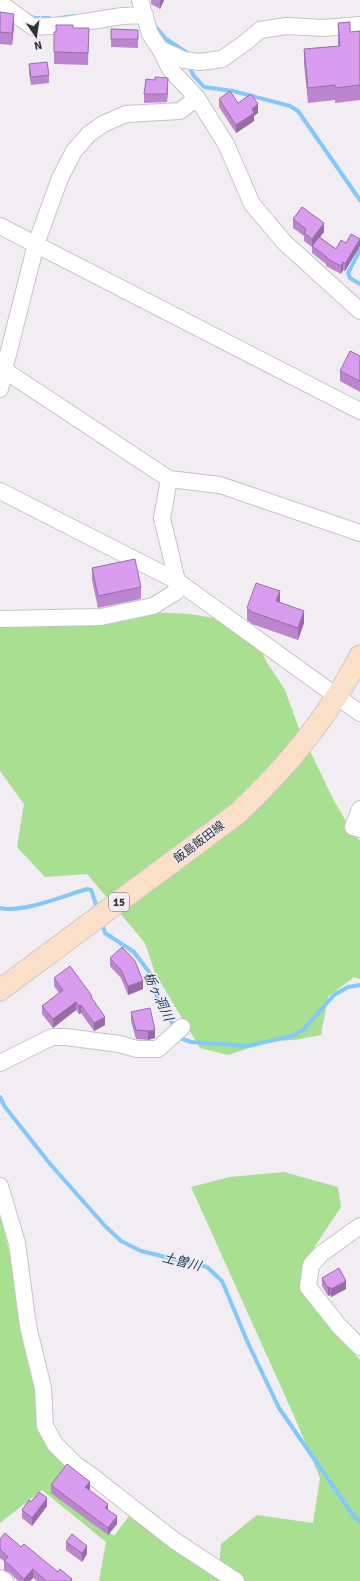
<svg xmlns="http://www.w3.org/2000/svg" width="360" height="1581" viewBox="0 0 360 1581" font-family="Signika,'Noto Sans JP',sans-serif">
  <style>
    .green { fill: #a8df91 }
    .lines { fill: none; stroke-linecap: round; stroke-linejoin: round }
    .stream { stroke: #81c8fd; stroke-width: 4 }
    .minor-casing { stroke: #c6c3c7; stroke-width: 18 }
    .major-casing { stroke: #cac9ca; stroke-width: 23 }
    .minor { stroke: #fff; stroke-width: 16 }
    .major { stroke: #fbdfc9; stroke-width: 21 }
    .wall { fill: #bb86cd }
    .shaded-wall { fill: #986da7 }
    .building { fill: #d99cee; stroke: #986da7 }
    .labels { text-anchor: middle; stroke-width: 3; stroke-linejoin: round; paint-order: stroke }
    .shield { fill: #f1edf2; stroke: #6b696c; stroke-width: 1 }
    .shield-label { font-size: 11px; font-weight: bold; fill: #323132 }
    .street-label { font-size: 12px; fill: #323132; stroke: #f1edf2 }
    .water-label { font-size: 13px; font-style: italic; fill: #133a54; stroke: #f1edf2 }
  </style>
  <rect width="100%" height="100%" fill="#f1edf2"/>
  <path class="green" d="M135,611L190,614L219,619L255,636L266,661L285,690L298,726L334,801L353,833L360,841V979L354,977L328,997L321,1035L294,1040L271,1041L228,1055L200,1048L155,973L145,943L87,874L45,877L17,847L24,804L0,771V616Z
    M284,1172L338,1187L341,1207L315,1246L303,1281L314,1305L360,1360V1581H99L106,1542L42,1490L0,1523V1215L12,1262L39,1400L72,1456L51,1486L114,1536L133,1511L219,1569L221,1544L257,1515L313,1523L320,1478L295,1418L191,1187L230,1177Z"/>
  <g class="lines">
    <path class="stream" d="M30,16L35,18H49
      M59,18L74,16
      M153,24L166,39L189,54
      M191,71L194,76L204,87L233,91L290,106L298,111L360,200
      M360,250L348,273L350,278L360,284
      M0,908C23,913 63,896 87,889L91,890L92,892L98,911
      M102,923L105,933L134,952L152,976L157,998L175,1028
      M178,1034L180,1038L191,1042L247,1046L292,1036L303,1030L334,995L348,987L360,985
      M0,1097L5,1107L51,1165L105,1226L121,1241L141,1251L207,1267L222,1281L248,1343L279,1408L353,1515L360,1522"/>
    <defs>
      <path id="minor" d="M140,0L150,34L160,49L170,69L197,98L226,144L252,204L284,242L360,311
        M0,3L33,27L66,25L122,16L145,15
        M160,49L184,60L200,62L222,59L246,42L260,30L287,26L323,28L360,25
        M0,226L360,411
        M4,370L169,479L220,485L360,533
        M0,389L4,370L36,244L60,178L74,151L89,134L103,124L126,114L180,111L197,98
        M0,491L177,581L360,713
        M0,619L101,617L153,606L176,592L177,581L162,518L169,479
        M360,809L353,827L360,829
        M0,1063L52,1037H66L119,1044L137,1049H158L182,1027
        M0,1186L17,1243L28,1326L43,1388L45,1426L55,1444L76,1465L92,1476L175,1541L236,1581
        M360,1226L321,1254L311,1265L308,1287L339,1326L360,1347
        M0,1578L5,1581"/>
      <path id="major" d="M0,990L238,813C287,767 329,716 360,656"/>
    </defs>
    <use href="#minor" class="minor-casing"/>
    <use href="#major" class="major-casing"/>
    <use href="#minor" class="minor"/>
    <use href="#major" class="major"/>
  </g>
  <path class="wall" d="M151,0H164L160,9L151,4Z
    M0,12L14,26L12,45L0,44Z
    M338,23L350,32L360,31V100L335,103V100L308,103L304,64V49L338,46Z
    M73,28H89L88,65L54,64V32Z
    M138,30V48L111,47V39Z
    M29,64L49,75V83L31,85L29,73Z
    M168,87L167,102L144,103V94Z
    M219,99L238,103L258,113L254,116V121L236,133L219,107Z
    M293,219L324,232L320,237L336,249L346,243L360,246L345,271L343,270L341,274L326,266V264L312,253V247L304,241V236L293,228Z
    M360,356V392L340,381V371Z
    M92,568L141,587V599L98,608L92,580Z
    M280,602L304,623L298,640L252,624L247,620V608Z
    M110,958L143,989L128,995L121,978L110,966Z
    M54,978L92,999L105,1025L94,1031L81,1013L79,1014L76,1010L53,1028L42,1014V1006L59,993L54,986Z
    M131,1012L155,1038L148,1040L136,1039L131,1021Z
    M322,1278L346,1289L331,1297L330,1295L328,1296L322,1286Z
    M51,1485L90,1489L89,1490L108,1510L117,1524L108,1535L51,1493Z
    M31,1502L47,1506L32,1526L22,1518V1510Z
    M0,1539L21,1547L72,1581H37L33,1578L30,1581H18L10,1573L4,1570V1561L0,1558Z
    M66,1542L87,1554L82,1562L66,1550Z"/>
  <path class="shaded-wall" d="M160,0H164L160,9Z
    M14,14V26L12,45V33Z
    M168,78V87L167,102V94Z
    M258,104V113L254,116V121L236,133V125L252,109Z
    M324,223V232L312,247V239Z
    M360,239V246L345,271V264Z
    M343,262V270L341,274V266Z
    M280,591V603L276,601Z
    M304,611V623L298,640V628Z
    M143,981V989L128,995V986Z
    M76,1002V1010L53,1028V1019Z
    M81,1005V1013L79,1014V1006Z
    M105,1017V1025L94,1031V1023Z
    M155,1030V1038L148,1040V1031Z
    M346,1281V1289L331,1297V1289Z
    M330,1287V1295L328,1296V1288Z
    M90,1482V1489L85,1495V1487Z
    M47,1498V1506L32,1526V1518Z
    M108,1504V1511L105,1508Z
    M117,1516V1524L108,1535V1528Z
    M87,1546V1554L82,1562V1553Z
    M33,1569V1578L30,1581H24V1579Z"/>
  <path class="building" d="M0,12L14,14L12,33L0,32Z
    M350,22V32L360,31V85L335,88V85L308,88L304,49L340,46L338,23Z
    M56,25H73V28H89L88,53L54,52V32H56Z
    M111,29L138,30V39H111Z
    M47,62L49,75L31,77L29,64Z
    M155,77L168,78L167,94H144L146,79L155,80Z
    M230,91L238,103L251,94L258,104L252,109L254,113L236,125L219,99Z
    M302,207L324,223L312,239L304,233L306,229L293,219Z
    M351,234L360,239L345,264L343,262L341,266L326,258L327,257L312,246L319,237L336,249L341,240L346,243Z
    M350,351L360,356V381L340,371Z
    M135,559L141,587L98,596L92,568Z
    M256,583L280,591L276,601L304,611L298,628L252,612L247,608Z
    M122,947L135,961L143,981L128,986L121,970L110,958Z
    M70,966L92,996L91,997L105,1017L94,1023L81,1005L79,1006L76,1002L53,1019L42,1006L63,990L54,978Z
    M150,1008L155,1030L148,1031L136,1030L131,1012Z
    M339,1268L346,1281L331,1289L330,1287L328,1288L322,1278Z
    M67,1464L90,1482L85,1487L108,1504L105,1508L117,1516L108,1528L51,1485Z
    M39,1492L47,1498L32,1518L22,1510L29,1500L31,1502Z
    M5,1533L21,1547L24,1544L58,1572L60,1569L72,1579L71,1581H46L33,1569L24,1579L10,1565L4,1561L8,1557L0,1549V1539Z
    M72,1534L87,1546L82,1553L66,1542Z"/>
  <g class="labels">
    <rect class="shield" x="109" y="893" width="20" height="18" rx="3"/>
    <g class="shield-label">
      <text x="119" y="906">15</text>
    </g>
    <g class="street-label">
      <text transform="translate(199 842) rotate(-37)" y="4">飯島飯田線</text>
    </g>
    <g class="water-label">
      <text transform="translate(159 996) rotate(65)" y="5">栃ヶ洞川</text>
      <text transform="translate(182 1261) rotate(14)" y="5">土曽川</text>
    </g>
  </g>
  <g transform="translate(36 36) rotate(167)" stroke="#f1edf2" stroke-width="3" paint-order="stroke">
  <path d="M0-3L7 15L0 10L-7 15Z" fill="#323132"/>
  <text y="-6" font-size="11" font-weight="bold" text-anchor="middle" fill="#323132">N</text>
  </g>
</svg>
